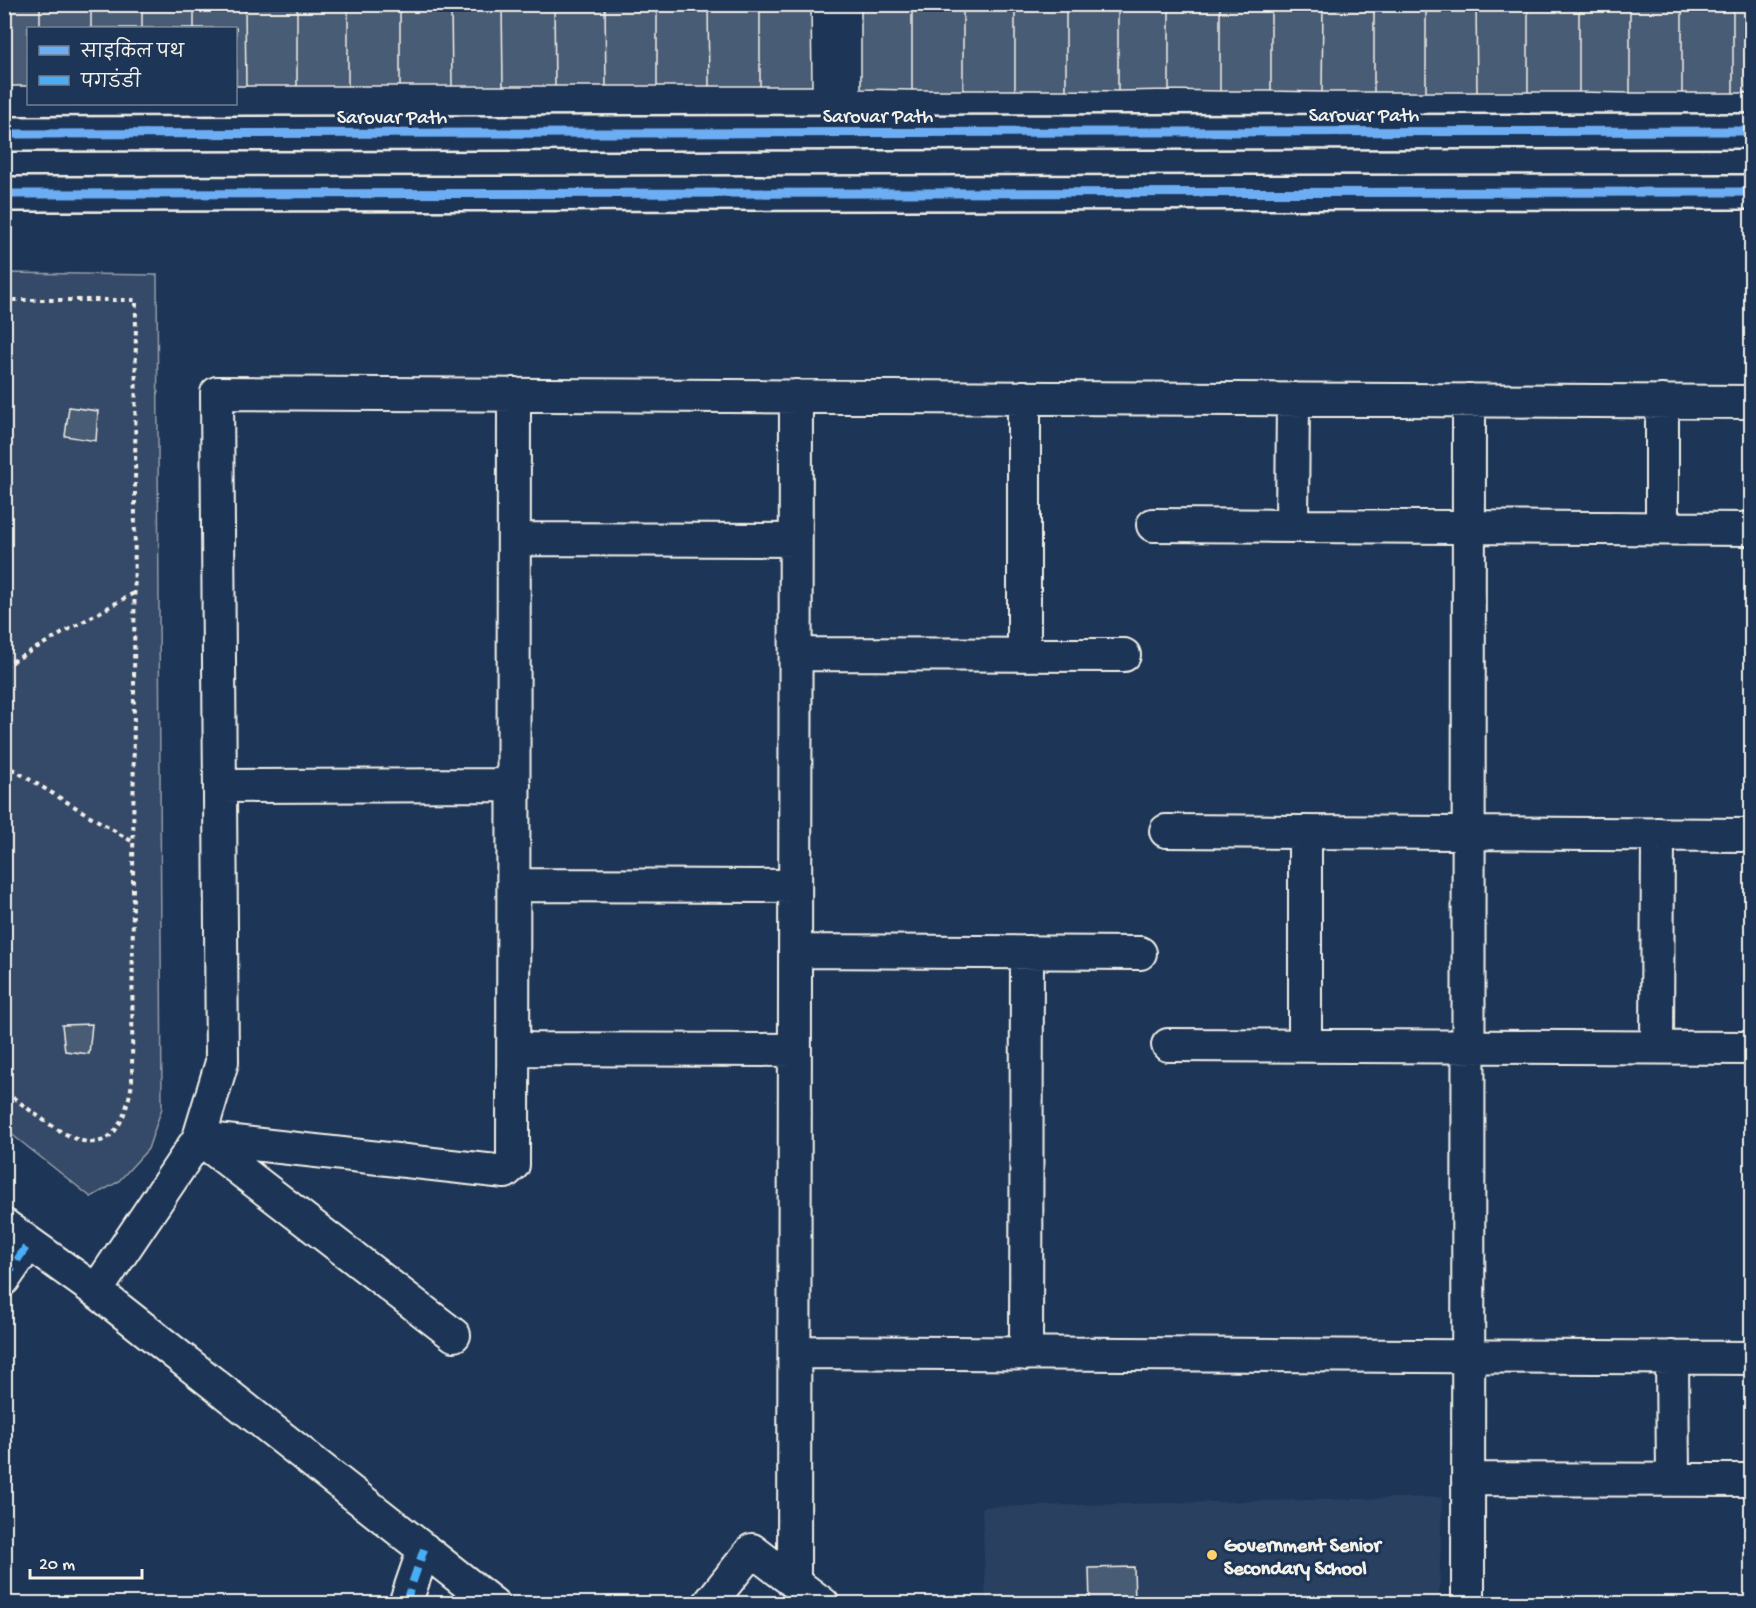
<svg xmlns="http://www.w3.org/2000/svg" width="1756" height="1608" viewBox="0 0 1756 1608" font-family="'Gochi Hand','Playpen Sans Deva',sans-serif">
  <style>
    .built { fill: #2a4060 }
    .green { fill: #354a67; stroke: #949ea8; stroke-width: 1.5 }
    .building { fill: #485b74; stroke: #f4f1e8; stroke-width: 1.5 }
    .lines { fill: none; stroke-linecap: round; stroke-linejoin: round }
    .street-casing { stroke: #f4f1e8; stroke-width: 36 }
    .secondary-casing { stroke: #f4f1e8; stroke-width: 38 }
    .path { stroke: #f4f1e8; stroke-width: 4; stroke-dasharray: 4.5 4.5; stroke-linecap: butt }
    .street { stroke: #1d3557; stroke-width: 32 }
    .secondary { stroke: #1d3557; stroke-width: 33 }
    .quiet { stroke: #49aef6; stroke-width: 8; stroke-dasharray: 15 8; stroke-linecap: butt }
    .cycleway-casing { stroke: #1d3557; stroke-width: 13 }
    .cycleway { stroke: #6dadf4; stroke-width: 9 }
    .poi-dot { fill: #ffd166; stroke: #1d3557; stroke-width: 2 }
    .labels { text-anchor: middle; stroke-width: 6; stroke-linejoin: round; paint-order: stroke }
    .street-label { font-size: 20px; fill: #f4f1e8; stroke: #1d3557 }
    .poi-label { font-size: 20px; font-weight: bold; fill: #f4f1e8; stroke: #1d3557; text-anchor: start }
  </style>
  <rect width="100%" height="100%" fill="#1d3557"/>
  <filter id="ink" filterUnits="userSpaceOnUse"><feTurbulence type="fractalNoise" baseFrequency=".0167" numOctaves="2"/><feDisplacementMap in="SourceGraphic" scale="12" xChannelSelector="R" yChannelSelector="G"/><feConvolveMatrix kernelMatrix="1 2 1 2 8 2 1 2 1" color-interpolation-filters="sRGB"/></filter>
  <g filter="url(#ink)">
    <path class="built" d="M1442,1497L1439,1603H986L982,1507Z"/>
    <path class="green" d="M4,273L157,275L162,1108L148,1149L118,1182L91,1197L5,1129Z"/>
    <path class="building" d="M4,4H40V28H28V86H4Z
      M40,4H91V28H40Z
      M91,4H142V28H91Z
      M142,4H194V28H142Z
      M194,4H245L246,86H236V28H194Z
      M245,4H297V86H246Z
      M297,4H348V86H297Z
      M348,4H400V86H348Z
      M400,4H451L452,86H400Z
      M451,4H502L503,86H452Z
      M502,4H554L555,86H503Z
      M554,4H605L606,86H555Z
      M605,4H657V86H606Z
      M657,4H708L709,86H657Z
      M708,4H760V86H709Z
      M760,4H811L812,86H760Z
      M861,4H912V90L861,89Z
      M912,4H963V90H912Z
      M963,4H1015V90H963Z
      M1015,4H1066V90H1015Z
      M1066,4H1118V91L1066,90Z
      M1118,4H1169V90L1118,91Z
      M1169,4H1220V91L1169,90Z
      M1220,4H1271V91H1220Z
      M1271,4H1323L1322,92L1271,91Z
      M1323,4H1374V92H1322Z
      M1374,4H1426V92H1374Z
      M1426,4H1476L1477,92H1426Z
      M1476,4H1528V92H1477Z
      M1528,4H1579V92H1528Z
      M1579,4H1630V93L1579,92Z
      M1630,4H1682V93H1630Z
      M1682,4H1733V93H1682Z
      M1733,4H1752V93H1733Z
      M69,407L98,411L96,441L65,436Z
      M92,1024L89,1054L65,1051L62,1025Z
      M1134,1567L1135,1604H1090L1089,1568Z"/>
    <g class="lines">
      <defs>
        <path id="street" d="M1024,397V655
          M1153,525L1750,529
          M1292,526L1293,399
          M1662,528V401
          M514,539L795,540
          M796,654L1124,655
          M221,786L514,785
          M1166,831L1745,835
          M514,885L795,886
          M795,951L1140,953
          M1168,1045L1747,1048
          M1305,1045V832
          M1657,1047L1658,834
          M514,1049L795,1050
          M199,1138L505,1172L513,1165L514,394
          M200,1139L454,1335
          M4,1225L96,1291L493,1604
          M4,1279L29,1243
          M96,1291L199,1138L222,1062L217,393L1752,402
          M795,1352L1752,1358
          M1026,1354L1027,952
          M1672,1357L1673,1479
          M1468,1479L1752,1480
          M794,1582L796,396
          M405,1604L424,1549
          M709,1604L752,1550L823,1604
          M1468,1604L1469,400"/>
        <path id="secondary" d="M4,134L1752,131
          M4,194L1752,192"/>
      </defs>
      <use href="#street" class="street-casing"/>
      <use href="#secondary" class="secondary-casing"/>
      <path class="path" d="M4,300H136L132,1083C114,1188 58,1129 4,1091
        M4,666L134,593
        M4,764L133,842
        M4,774L13,769"/>
      <use href="#street" class="street"/>
      <use href="#secondary" class="secondary"/>
      <path class="quiet" d="M4,1279L29,1243
        M405,1604L424,1549"/>
      <defs>
        <path id="cycleway" d="M4,134L1752,131
          M4,194L1752,192"/>
      </defs>
      <use href="#cycleway" class="cycleway-casing"/>
      <use href="#cycleway" class="cycleway"/>
    </g>
  </g>
  <circle class="poi-dot" cx="1212" cy="1555" r="6"/>
  <g class="labels">
    <g class="street-label">
      <text x="1364" y="121">Sarovar Path</text>
      <text x="878" y="122">Sarovar Path</text>
      <text x="392" y="123">Sarovar Path</text>
    </g>
    <g class="poi-label">
      <text x="1224" y="1551">Government Senior<tspan x="1224" dy="23">Secondary School</tspan></text>
    </g>
  </g>
  <rect width="1756" height="1608" fill="none" stroke="#1d3557" stroke-width="24"/>
  <rect x="12" y="12" width="1732" height="1584" fill="none" stroke="#f4f1e8" stroke-width="2" filter="url(#ink)"/>
  <rect x="27" y="27" width="210" height="78" fill="#1d3557" stroke="#738091" stroke-width="1.5"/>
  <rect x="39" y="46" width="30" height="9" fill="#6dadf4" stroke="#738091" stroke-width="1.5"/>
  <text x="81" y="57" font-size="18" fill="#f4f1e8">साइकिल पथ</text>
  <rect x="39" y="76" width="30" height="9" fill="#49aef6" stroke="#738091" stroke-width="1.5"/>
  <text x="81" y="87" font-size="18" fill="#f4f1e8">पगडंडी</text>
  <path d="M30 1569v9h112v-9" fill="none" stroke="#f4f1e8" stroke-width="3"/>
  <text x="39" y="1569" font-size="18" fill="#f4f1e8" stroke="#1d3557" stroke-width="4.5" paint-order="stroke">20 m</text>
</svg>
